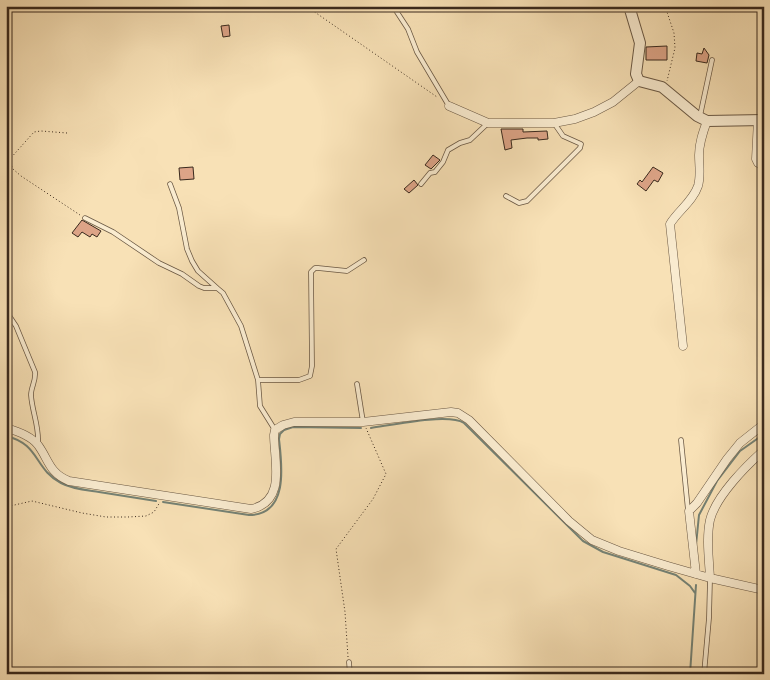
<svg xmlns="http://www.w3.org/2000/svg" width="770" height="680" viewBox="0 0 770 680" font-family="Vollkorn,serif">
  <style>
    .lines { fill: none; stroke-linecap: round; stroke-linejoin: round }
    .stream { stroke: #758275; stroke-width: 2 }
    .building { fill: #dda487; stroke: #39291d }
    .service-casing { stroke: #695743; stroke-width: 5.5 }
    .minor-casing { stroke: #695743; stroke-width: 9 }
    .tertiary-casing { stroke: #695743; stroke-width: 12 }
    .path { stroke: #39291d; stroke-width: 1; stroke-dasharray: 1 2.5; stroke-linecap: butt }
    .service { stroke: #faecd0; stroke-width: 4 }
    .minor { stroke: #faecd0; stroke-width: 8 }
    .tertiary { stroke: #faecd0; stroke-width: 10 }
  </style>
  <rect width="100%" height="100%" fill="#f8e1b6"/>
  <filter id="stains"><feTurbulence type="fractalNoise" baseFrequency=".004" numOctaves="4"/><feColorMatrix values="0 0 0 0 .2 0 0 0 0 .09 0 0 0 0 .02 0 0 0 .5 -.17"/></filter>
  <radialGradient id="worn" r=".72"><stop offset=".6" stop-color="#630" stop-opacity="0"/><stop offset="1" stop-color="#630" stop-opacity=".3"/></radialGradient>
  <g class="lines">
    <path class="stream" d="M371,428C392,425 448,413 464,423L583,541L603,552L676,575L690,586L695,593
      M6,436C40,444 34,469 61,483C72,489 86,490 99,492C118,495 137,498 156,501
      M163,502L249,515C289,515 282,465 279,439L280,434L284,430L293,427L361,428
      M696,545L699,515L717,481L740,451L764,434
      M690,674L696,585"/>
  </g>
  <path class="building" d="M229,25L230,36L223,37L221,26Z
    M667,46V60H646V47Z
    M704,48L709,55L707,63L696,61L697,53L702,54Z
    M501,129H523V132L547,131L548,139L538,140V138H527L511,140L512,148L505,150Z
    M433,155L440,160L431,169L425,165Z
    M193,167L194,179L180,180L179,168Z
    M653,167L663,173L658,182L654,180L646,191L637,184L640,180L642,182Z
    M414,180L418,185L409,193L404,189Z
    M82,220L101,231L97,237L92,234L90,237L82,232L78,237L72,233Z"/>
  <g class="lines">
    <defs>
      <path id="service" d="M393,6L408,29L417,52L449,106
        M700,116L712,60
        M170,184L179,208L187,249L192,261L198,271L217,288
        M421,184L430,173L435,172L443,162L448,150L460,143L470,140L488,123
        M506,196L519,203L527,201L580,148L581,144L563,136L554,123
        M85,218L113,232L159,263L182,274L199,286L204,288H217L223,293L241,326L258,380L260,406L275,430
        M6,311L16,326L35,372C36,381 31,387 31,395C32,411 39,426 38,442
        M761,367L764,383
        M258,380H299L310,376L312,366L311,272L315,268H318L347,271L364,260
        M357,384L363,422
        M681,440L688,510
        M349,662L350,674
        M704,674L709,618L710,579"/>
      <path id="minor" d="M449,106L488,123H554L575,119L594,112L613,102L639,81
        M758,120L756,159L758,163L764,164
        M683,346L670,224C678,211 693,201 698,186C701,176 699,165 699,155C699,143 703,132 707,121
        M6,428C17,431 31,436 38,445C49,460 49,473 69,481L251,509C287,502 274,460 274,435L275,430L283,425L294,422H363L451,412L458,413L469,420L569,521L592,540L619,551L668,566L710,578L764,590
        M696,574L689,511L697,503L727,459L740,443L764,424
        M710,578C709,559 706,538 710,520C716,496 746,466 764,450"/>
      <path id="tertiary" d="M629,6L640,43L636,74L639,81L662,87L697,116L707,121L764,120"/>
    </defs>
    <use href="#service" class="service-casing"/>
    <use href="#minor" class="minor-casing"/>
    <use href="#tertiary" class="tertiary-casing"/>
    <path class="path" d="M306,6L437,97
      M665,6L674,33L675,48L667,81
      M67,133L41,131L34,132L9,160L13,169L21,176L80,215
      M6,510L10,506L32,501L82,513L106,517H128L146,516L154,512L160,502
      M348,657L345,612L336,549L373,499L386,474L366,428"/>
    <use href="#service" class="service"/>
    <use href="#minor" class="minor"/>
    <use href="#tertiary" class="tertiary"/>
  </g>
  <rect width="770" height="680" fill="none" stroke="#f8e1b6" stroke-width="25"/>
  <rect x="8" y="8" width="755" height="665" fill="none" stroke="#39291d" stroke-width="2.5"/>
  <rect x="12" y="12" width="745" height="655" fill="none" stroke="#39291d"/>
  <rect width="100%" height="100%" filter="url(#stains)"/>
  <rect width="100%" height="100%" fill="url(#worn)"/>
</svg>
